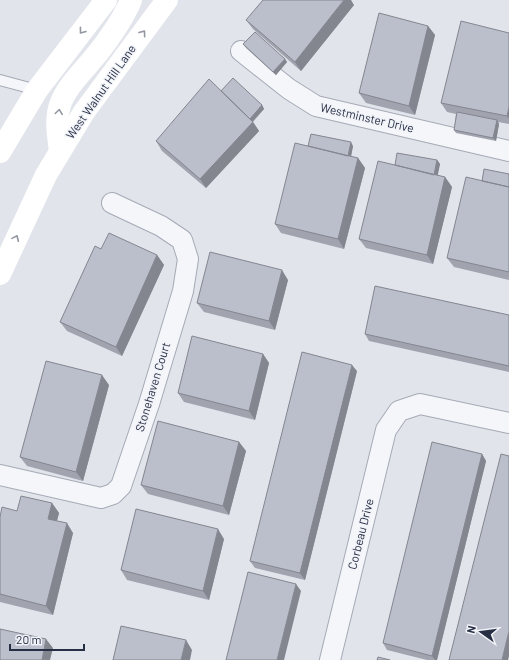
<svg xmlns="http://www.w3.org/2000/svg" width="509" height="660" viewBox="0 0 509 660" font-family="Barlow,sans-serif">
  <style>
    .lines { fill: none; stroke-linecap: round; stroke-linejoin: round }
    .lane-casing { stroke: #a5aab6; stroke-width: 12 }
    .street-casing { stroke: #a5aab6; stroke-width: 22 }
    .lane { stroke: #f4f6f9; stroke-width: 10 }
    .street { stroke: #f4f6f9; stroke-width: 20 }
    .secondary { stroke: #fff; stroke-width: 22 }
    .wall { fill: #a1a4af }
    .shaded-wall { fill: #83868f }
    .building { fill: #bbbfcc; stroke: #83868f }
    .oneway { stroke: #9397a2 }
    .labels { text-anchor: middle; stroke-width: 3; stroke-linejoin: round; paint-order: stroke }
    .street-label { font-size: 12px; fill: #272f45; stroke: #f1f3f8 }
  </style>
  <rect width="100%" height="100%" fill="#e1e4eb"/>
  <g class="lines">
    <defs>
      <path id="lane" d="M0,80L37,90"/>
      <path id="street" d="M241,51L289,89L316,106L509,151
        M0,475L101,498L113,494L121,486L149,404L183,291L188,259L182,240L161,226L112,203
        M330,660L386,430L399,411L420,404L509,423"/>
    </defs>
    <use href="#lane" class="lane-casing"/>
    <use href="#street" class="street-casing"/>
    <use href="#lane" class="lane"/>
    <use href="#street" class="street"/>
    <path class="secondary" d="M60,151C58,136 55,120 60,105C65,89 81,73 92,60C105,45 124,18 131,0
      M0,152L37,90L106,0
      M0,274L46,175L84,112L167,0"/>
  </g>
  <path class="wall" d="M354,5L301,71L253,29L246,20Z
    M428,26L435,35L415,115L366,103L359,93Z
    M509,33V124L498,122L499,124L496,141L456,133L454,130L456,114L447,112L441,103Z
    M243,44L285,59L287,62L276,75L246,48Z
    M221,91L262,105L264,109L253,122L259,131L206,188L162,151L156,141Z
    M308,146H353L351,157L358,158L365,168L344,249L281,233L275,224Z
    M437,160L440,164L437,175L445,177L452,187L433,264L366,248L359,239L395,165Z
    M509,174V280L454,267L447,258L482,181Z
    M101,249L157,255L164,265L122,356L67,331L60,322Z
    M288,280L275,330L204,312L197,303Z
    M509,315V372L369,341L365,334Z
    M263,354L269,363L255,420L184,402L178,393Z
    M357,371L305,580L255,568L250,561Z
    M109,385L83,481L27,466L20,457Z
    M239,442L246,451L229,515L148,494L141,485Z
    M482,454L486,461L437,660H427L387,650L383,643Z
    M52,503L59,513L57,521L73,533L53,615L0,602V517L17,511Z
    M224,539L209,600L127,580L121,570Z"/>
  <path class="shaded-wall" d="M344,0H351L354,5L301,71L295,62Z
    M428,26L435,35L415,115L409,106Z
    M285,59L287,62L276,75L273,72Z
    M262,105L264,109L252,122L249,119Z
    M509,107V119L507,116Z
    M497,120L499,124L496,141L493,138Z
    M253,122L259,131L206,188L200,179Z
    M351,142L353,146L350,161L347,158Z
    M358,158L365,168L344,249L338,239Z
    M437,160L440,164L437,179L434,175Z
    M445,177L452,187L433,264L427,255Z
    M157,255L164,265L122,356L116,347Z
    M282,270L288,280L275,330L269,321Z
    M263,354L269,363L255,420L249,411Z
    M352,365L357,371L305,580L300,573Z
    M102,375L109,385L83,481L76,472Z
    M239,442L246,451L229,515L223,506Z
    M482,454L486,461L437,660H435L432,656Z
    M52,503L59,513L55,528L48,519Z
    M67,523L73,533L53,615L46,606Z
    M218,529L224,539L209,600L203,591Z
    M296,584L301,591L284,660H277Z
    M509,631V656L508,660H502Z
    M46,639L53,648L50,660H42Z
    M186,640L192,650L190,660H181Z"/>
  <path class="building" d="M263,0H344L295,62L246,20Z
    M379,13L428,26L409,106L359,93Z
    M461,21L509,33V107L507,116L441,103Z
    M255,32L285,59L273,72L243,44Z
    M233,78L262,105L250,119L221,91Z
    M209,79L253,122L200,179L156,141Z
    M457,112L497,120L493,138L454,130Z
    M311,134L351,142L348,156L308,146Z
    M295,143L358,158L338,239L275,224Z
    M397,153L437,160L434,175L395,165Z
    M378,161L445,177L427,255L359,239Z
    M484,169L509,174V187L482,181Z
    M466,177L509,187V272L447,258Z
    M109,233L157,255L116,347L60,322L95,246L101,249Z
    M210,252L282,270L269,321L197,303Z
    M375,286L509,315V366L365,334Z
    M192,336L263,354L249,411L178,393Z
    M302,352L352,365L300,573L250,561Z
    M46,361L102,375L76,472L20,457Z
    M158,421L239,442L223,506L141,485Z
    M432,442L482,454L432,656L383,643Z
    M501,454L509,456V631L502,660H449Z
    M21,496L52,503L48,519L67,523L46,606L0,594V517L2,507L17,511Z
    M136,509L218,529L203,591L121,570Z
    M248,572L296,584L277,660H226Z
    M121,626L186,640L181,660H113Z
    M0,629L46,639L42,660H0Z
    M378,657L390,660H377Z"/>
  <defs><path id="oneway-chevron" d="M-2-3.5L2.5 0L-2 3.5" fill="none" stroke-width="1.6" stroke-linecap="round" stroke-linejoin="round"/></defs>
  <g class="oneway">
    <use href="#oneway-chevron" transform="translate(82 31) rotate(127)"/>
    <use href="#oneway-chevron" transform="translate(143 33) rotate(-54)"/>
    <use href="#oneway-chevron" transform="translate(59 112) rotate(-82)"/>
    <use href="#oneway-chevron" transform="translate(16 238) rotate(-66)"/>
  </g>
  <g class="labels">
    <g class="street-label">
      <text transform="translate(101 92) rotate(-55)" y="4">West Walnut Hill Lane</text>
      <text transform="translate(367 118) rotate(13)" y="4">Westminster Drive</text>
      <text transform="translate(153 387) rotate(-73)" y="4">Stonehaven Court</text>
      <text transform="translate(361 534) rotate(-76)" y="4">Corbeau Drive</text>
    </g>
  </g>
  <g transform="translate(481 632) rotate(284)" stroke="#f1f3f8" stroke-width="3" paint-order="stroke">
  <path d="M0-3L7 15L0 10L-7 15Z" fill="#272f45"/>
  <text y="-6" font-size="11" font-weight="bold" text-anchor="middle" fill="#272f45">N</text>
  </g>
  <path d="M10 644v6h74v-6" fill="none" stroke="#272f45" stroke-width="2"/>
  <text x="16" y="644" font-size="12" fill="#272f45" stroke="#f1f3f8" stroke-width="3" paint-order="stroke">20 m</text>
</svg>
